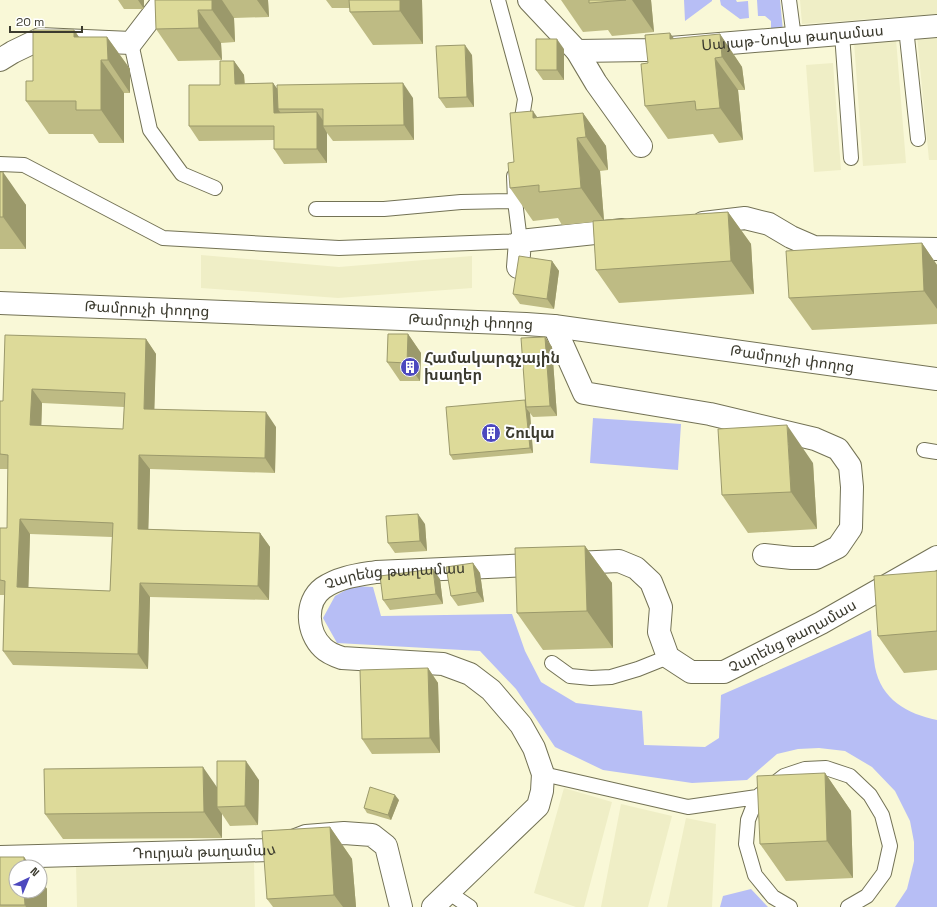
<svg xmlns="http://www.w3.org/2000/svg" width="937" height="907" viewBox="0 0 937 907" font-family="'Space Grotesk','Noto Sans Armenian',sans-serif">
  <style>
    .built { fill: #efeec6 }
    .green { fill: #b7bef5 }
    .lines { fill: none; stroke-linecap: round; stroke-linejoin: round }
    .service-casing { stroke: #737255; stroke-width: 16 }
    .minor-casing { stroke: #737255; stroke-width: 24 }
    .service { stroke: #fff; stroke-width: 14 }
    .minor { stroke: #fff; stroke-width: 22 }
    .wall { fill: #bebb84; fill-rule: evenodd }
    .shaded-wall { fill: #9b996b }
    .building { fill: #ddda99; stroke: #9b996b; fill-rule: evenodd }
    .labels { text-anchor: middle; stroke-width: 4; stroke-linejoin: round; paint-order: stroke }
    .street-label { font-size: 15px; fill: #3b3a2e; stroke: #fff }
    .poi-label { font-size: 15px; font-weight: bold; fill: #3b3a2e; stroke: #fff; text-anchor: start }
  </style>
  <rect width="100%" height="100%" fill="#f9f8d7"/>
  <path class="built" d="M800,0H937V14L802,24Z
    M937,34V160H929L917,36Z
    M896,39L906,163L863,166L854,42Z
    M833,63L841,170L814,172L806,65Z
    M201,255L339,267L472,256V288L338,298L201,288Z
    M564,788L612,802L584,907H576L534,893Z
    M621,804L672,816L648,907H601Z
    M686,818L716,824L712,907H667Z
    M254,861L255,907H77L76,865Z"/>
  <path class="green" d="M684,0H712V1L685,21Z
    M720,0H736L737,2L748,1L749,18L740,19L721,5Z
    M757,0H780L783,31H771V21L765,16H758Z
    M593,418L681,424L678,470L590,463Z
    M353,586L373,587L381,616L512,614L525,651L541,682L576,703L642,711L644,745L705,747L719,738L721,695L871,630C872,642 873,655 875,667C881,699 907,714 937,720V907H895L907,889L914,861V842L910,821L895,791L872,767L845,751L819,748L798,749L777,754L747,780L692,783L603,770L555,747L516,689L480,651L337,643L323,618L335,596Z
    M751,889L768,907H720L723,896Z"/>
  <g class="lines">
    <defs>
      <path id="service" d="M498,0L525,99L520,130
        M789,0L794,38
        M906,28L918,139
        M842,34L851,158
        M131,43L150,130L182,174L215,188
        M0,164L24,165L163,238L339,248L520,241L515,201L514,176
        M316,209H384L461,202L515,201
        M924,450L937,452
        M552,663L570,676L591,678L611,677L638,669L668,657
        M543,774L688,807L757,797
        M448,892L470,907
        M790,907L773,897L755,875L746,844L748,820L757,797L784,776L805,769L826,768L850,776L870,795L882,815L890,846L884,873L867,896L848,907"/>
      <g id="minor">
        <path d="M529,0L577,51L596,83L641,146"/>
        <path id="s1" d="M577,51L646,50L937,26"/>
        <path d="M0,60L13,52L40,39L131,43L164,0"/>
        <path d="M703,223L745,218L769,224L791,237L814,247L937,249"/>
        <path d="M518,267L520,241L623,230"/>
        <path id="s2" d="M0,303L526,324L554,326L937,379"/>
        <path d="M554,326L584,393L710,414L815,439L838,449L850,466L852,487L851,528L838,547L816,558H792L764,555"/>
        <path id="s3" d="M0,857L270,850L306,836L344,833L372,835L386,846L401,907"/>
        <path id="s4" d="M433,907L538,806L542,791L543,774L534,748L521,725L491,690L470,674L443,664L342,658C336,656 328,653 323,648C307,633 304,602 323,588C339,577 358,575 376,572L619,561L636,568L651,582L661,607L659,632L668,657L691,672H724L821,623L937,557"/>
      </g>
    </defs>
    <use href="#service" class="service-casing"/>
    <use href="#minor" class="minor-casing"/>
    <use href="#service" class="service"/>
    <use href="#minor" class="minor"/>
  </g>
  <path class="wall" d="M118,0H144V9H124Z
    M155,0H268L269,17L234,18L235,42L221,43L222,60L178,61L156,29Z
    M326,0H422L423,44L373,45L350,12V8H332Z
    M561,0H651L654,32L612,36L608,30L583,32Z
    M74,30L79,37H107L130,69V93H124V143H99L93,134H49L26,101L33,81Z
    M720,34L742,67L745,90H738L743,140L719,143L713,134L668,139L645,106L648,63L674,39Z
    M564,49V80H543L536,70Z
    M472,55L474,107L446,108L439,98Z
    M234,61L244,75L245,84L273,83L277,89L413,98L414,140L333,141L327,133V163L284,164L274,149V140L199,141L189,126L220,85Z
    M583,113L606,146L608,170L600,171L604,220L728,212L751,244L754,294L619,303L596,270L593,222L562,225L558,218L533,221L510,188L514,162L537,117Z
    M0,172L26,205V249H0Z
    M922,243L937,265V324L812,330L789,298Z
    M552,261L559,271L554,309L520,304L513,294Z
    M408,334L421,353L420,381H400L387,362Z
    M545,337L552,347L557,416L533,417L530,413L533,453L453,460L450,455L525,400Z
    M146,339L156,354L154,409L276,427L275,473L150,469L148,529L260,533L270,547L269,600L150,597L148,669L13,665L3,651L4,595H0V528H7L8,469H0V401H3ZM42,403L124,407L123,429L41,425ZM30,534L112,537L110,591L28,588Z
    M813,463L817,529L748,533L722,495Z
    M425,524L427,551L395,553L388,543Z
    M585,546L612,583L613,648L543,650L517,613Z
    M473,563L480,573L484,602L458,606L451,596Z
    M937,571V670L904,673L878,636Z
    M440,579L443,604L390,610L383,600Z
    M428,668L438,683L440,753L372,754L362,739Z
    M825,773L851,811L853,878L786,881L760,844Z
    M259,780L258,825L230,826L222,814V838L63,839L45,814L217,787Z
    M399,800L391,820L367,813L364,808Z
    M330,827L352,859L356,907H273L267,899Z
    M0,857L40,891V879L47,889V907H0Z"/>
  <path class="shaded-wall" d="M138,0H144V9Z
    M212,0H222L234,18L235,42L212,10Z
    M257,0H268L269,17Z
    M400,0H422L423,44L400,11Z
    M632,0H651L654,32Z
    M198,10L221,43L222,60L199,28Z
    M74,30L97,63L74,37Z
    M670,33L693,65L670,39Z
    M720,34L742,67L745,90L722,57Z
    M107,37L130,69V93L108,60Z
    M557,39L564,49V80L557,70Z
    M465,45L472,55L474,107L467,97Z
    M715,58L738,90L743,140L720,108Z
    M101,60L124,93V143L101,110Z
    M234,61L244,75L245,98L235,84Z
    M273,83L284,98L278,109L284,118L274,113Z
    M403,83L413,98L414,140L404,125Z
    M533,111L555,143L533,118Z
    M317,112L327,126H323L327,133V163L317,149Z
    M583,113L606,146L608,170L586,137Z
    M577,138L600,171L604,221L581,188Z
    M3,172L26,205V249L3,217Z
    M728,212L751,244L754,294L731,261Z
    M922,243L937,265V309L924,291Z
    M552,261L559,271L554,309L547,299Z
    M408,334L421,353L420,381L407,363Z
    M545,337L552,347L557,416L550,406Z
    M146,339L156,354L154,424L144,409Z
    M32,389L42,403L41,439L30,425Z
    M526,408L530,413L533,453L530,448Z
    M266,412L276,427L275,473L265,458Z
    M787,425L813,463L817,529L791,492Z
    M139,455L150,469L148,544L138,529Z
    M418,514L425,524L427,551L420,541Z
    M20,519L30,534L28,602L17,587Z
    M260,533L270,547L269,600L258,586Z
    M585,546L612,583L613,648L587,611Z
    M473,563L480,573L484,602L477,592Z
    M433,569L440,579L443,604L436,594Z
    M140,583L150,597L148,669L138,654Z
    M428,668L438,683L440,753L430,738Z
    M246,761L259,780L258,825L245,806Z
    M203,767L221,793L217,807L222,814V838L204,812Z
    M825,773L851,811L853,878L827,841Z
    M395,795L399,800L391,820L388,815Z
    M330,827L352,859L356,907H343L334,895Z
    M24,857L32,867H24Z
    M40,879L47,889V907H26L25,905L24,891H40Z"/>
  <path class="building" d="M155,0H212V10H198L199,28L156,29Z
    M349,0H400V11L350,12Z
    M589,0H626L589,3Z
    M33,30H74V37H107L108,60H101V110H76V101H26V81H33Z
    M670,33V39L720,34L722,57L715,58L720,108L696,110L695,101L645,106L641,64L648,63L645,35Z
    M536,39H557V70H536Z
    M465,45L467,97L439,98L436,46Z
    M220,61H234L235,84L273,83L274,113L317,112V149H274V126H189V85H220Z
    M403,83L404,125L323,126V109H278L277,85Z
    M533,111V118L583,113L586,137L577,138L581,188L539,192V185L510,188L508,163L514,162L510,113Z
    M0,172H3V217H0Z
    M728,212L731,261L596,270L593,221Z
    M922,243L924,291L789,298L786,251Z
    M519,256L552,261L547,299L513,294Z
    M388,334H408L407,363L387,362Z
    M5,335L146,339L144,409L266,412L265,458L139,455L138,529L260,533L258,586L140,583L138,654L3,651L5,581L0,580V528H7L8,455L0,454V401H3ZM32,389L125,393L123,429L30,425ZM20,519L113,523L110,591L17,587Z
    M545,337L550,406L526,407L521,338Z
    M525,400L530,448L450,455L446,407Z
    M787,425L791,492L722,495L718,429Z
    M418,514L420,541L388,543L386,516Z
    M585,546L587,611L517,613L515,548Z
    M473,563L477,592L451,596L446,567Z
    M433,569L436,594L383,600L380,576Z
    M937,571V631L878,636L874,576Z
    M428,668L430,738L362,739L360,670Z
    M217,761H246L245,806L217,807Z
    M203,767L204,812L45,814L44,769Z
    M825,773L827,841L760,844L757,776Z
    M370,787L395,795L388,815L364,808Z
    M330,827L334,895L267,899L262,831Z
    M0,857H24V867H16V891H24L25,905H0Z"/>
  <defs>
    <symbol id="building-disc" viewBox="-11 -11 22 22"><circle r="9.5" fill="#4c48be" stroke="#fff"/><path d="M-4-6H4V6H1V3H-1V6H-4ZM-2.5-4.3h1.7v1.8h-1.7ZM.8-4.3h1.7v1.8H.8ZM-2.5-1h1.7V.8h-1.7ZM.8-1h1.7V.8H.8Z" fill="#fff"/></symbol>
  </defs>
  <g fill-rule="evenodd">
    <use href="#building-disc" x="399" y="356" width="22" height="22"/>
    <use href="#building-disc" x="480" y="422" width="22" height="22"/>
  </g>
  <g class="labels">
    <g class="street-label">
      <text dy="5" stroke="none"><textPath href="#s1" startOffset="216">Սայաթ-Նովա թաղամաս</textPath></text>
      <text dy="5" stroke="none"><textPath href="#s2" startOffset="147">Թամրուչի փողոց</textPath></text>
      <text dy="5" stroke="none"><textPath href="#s2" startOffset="471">Թամրուչի փողոց</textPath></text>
      <text dy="5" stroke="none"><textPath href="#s2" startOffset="795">Թամրուչի փողոց</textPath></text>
      <text dy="5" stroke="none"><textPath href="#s4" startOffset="598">Չարենց թաղամաս</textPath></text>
      <text dy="5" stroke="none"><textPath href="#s4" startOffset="1078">Չարենց թաղամաս</textPath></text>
      <text dy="5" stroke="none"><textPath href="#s3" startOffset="204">Դուրյան թաղամաս</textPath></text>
    </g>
    <g class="poi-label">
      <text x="424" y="363">Համակարգչային<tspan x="424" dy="17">խաղեր</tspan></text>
      <text x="505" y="438">Շուկա</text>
    </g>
  </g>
  <g transform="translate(28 879) rotate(44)"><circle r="19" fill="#ffffff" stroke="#b1b0ab"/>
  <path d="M0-3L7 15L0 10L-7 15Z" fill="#4c48be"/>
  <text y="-6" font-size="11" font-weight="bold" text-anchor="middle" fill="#3b3a2e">N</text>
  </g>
  <path d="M10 26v6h72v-6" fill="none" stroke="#3b3a2e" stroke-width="2"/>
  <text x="16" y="26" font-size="12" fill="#3b3a2e" stroke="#ffffff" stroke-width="3" paint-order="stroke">20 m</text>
</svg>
